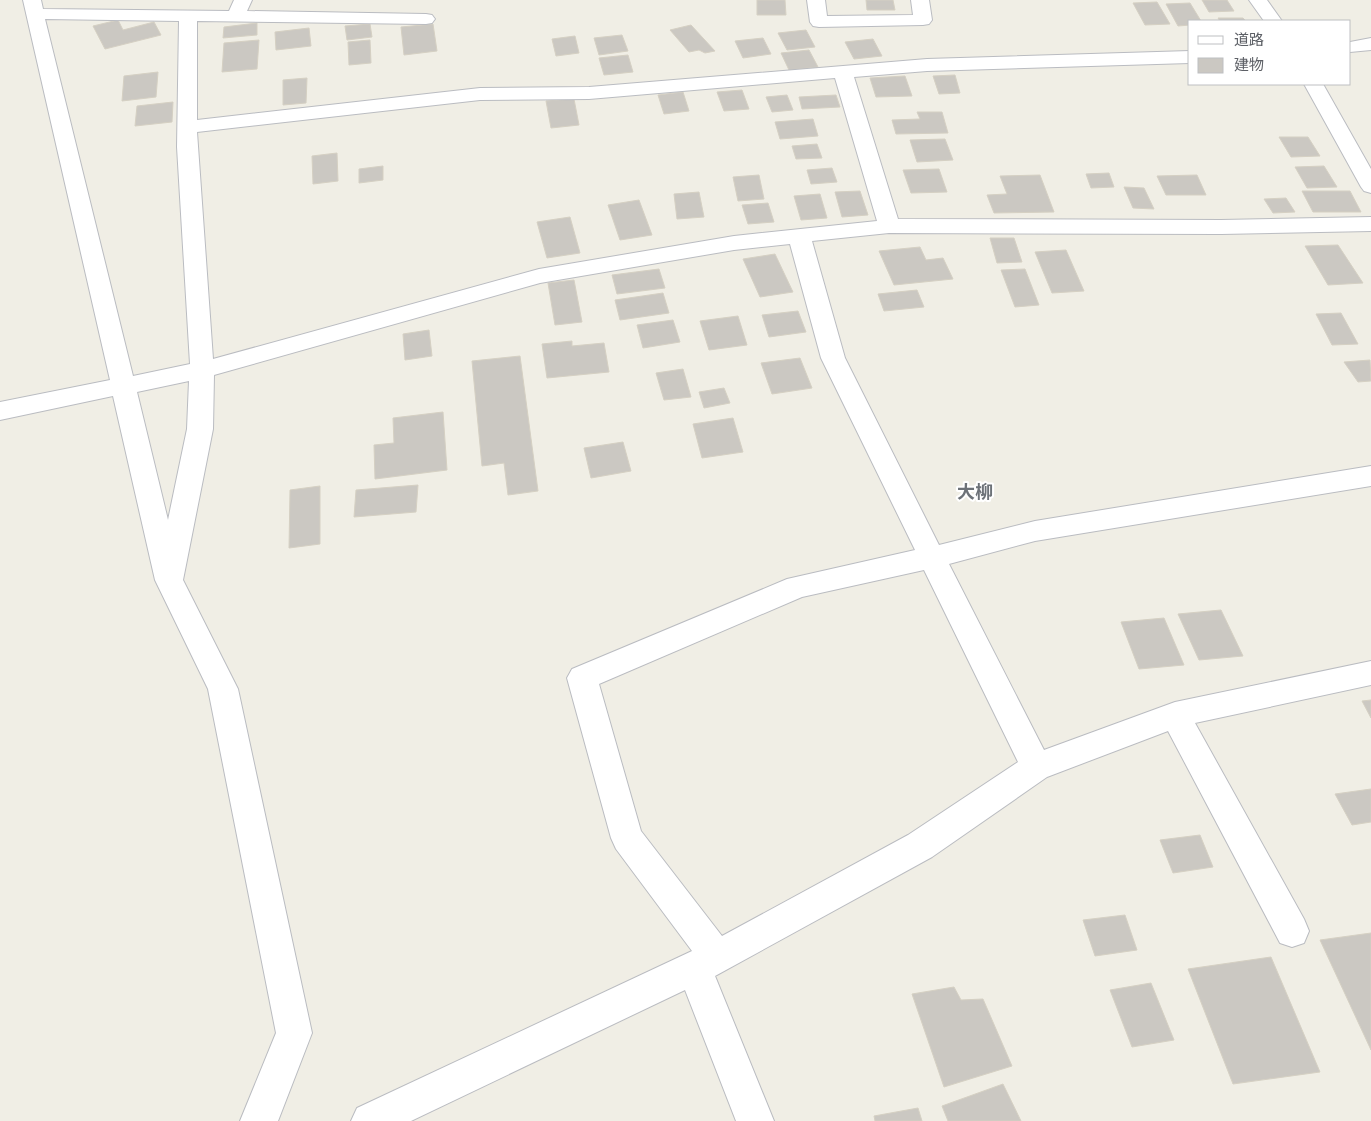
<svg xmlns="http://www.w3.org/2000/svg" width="1371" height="1121" viewBox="0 0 1371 1121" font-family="Commissioner,'Noto Sans JP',sans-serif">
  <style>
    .building { fill: #cbc8c2; stroke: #d5d0c3 }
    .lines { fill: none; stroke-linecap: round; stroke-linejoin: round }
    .minor-casing { stroke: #babcc1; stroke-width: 2 }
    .minor { fill: #fff; fill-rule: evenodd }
    .labels { text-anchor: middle; stroke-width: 4; stroke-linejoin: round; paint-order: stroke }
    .quarter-label { font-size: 18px; font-weight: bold; fill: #6d7278; stroke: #fff }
  </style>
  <rect width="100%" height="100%" fill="#f0eee5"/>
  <path class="building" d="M757,0H785L786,15H757Z
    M866,0H893L895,10H867Z
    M1202,0H1227L1234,11L1209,12Z
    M1157,2L1170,24L1145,25L1133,3Z
    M1190,3L1201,21H1190V25L1178,26L1166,4Z
    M1218,18H1243L1246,21H1220Z
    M118,20L123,30L154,22L161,35L105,49L93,26Z
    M257,23V35L223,38L224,27Z
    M370,24L372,37L347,40L345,26Z
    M433,24L437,51L404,55L401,27Z
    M691,25L715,51L705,53L699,50L689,52L670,30Z
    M309,28L311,46L276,50L275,32Z
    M806,30L815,47L787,50L778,33Z
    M622,35L628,51L599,55L594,38Z
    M575,36L579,53L556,56L552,39Z
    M763,38L771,54L743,58L735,41Z
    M873,39L882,56L854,59L845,42Z
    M259,40L257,69L222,72L224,43Z
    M370,40L371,63L349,65L348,42Z
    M809,50L818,67L789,70L781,53Z
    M628,55L633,72L604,75L599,58Z
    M158,72L156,97L122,101L124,76Z
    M955,75L960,93L939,94L933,76Z
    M905,76L912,96L876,97L870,78Z
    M307,78L306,103L283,105V80Z
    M742,90L749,109L724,111L717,92Z
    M683,92L689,111L664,114L658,95Z
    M787,95L793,110L772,112L766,97Z
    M836,95L840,107L802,109L799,97Z
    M574,99L579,125L551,128L546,101Z
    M173,102L172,122L135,126L137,106Z
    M917,112H942L948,133L896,134L892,120L920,119Z
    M813,119L818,136L780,139L775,122Z
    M1279,137H1308L1320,156L1291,157Z
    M945,139L953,160L917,162L910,140Z
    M817,144L822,158L796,159L792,146Z
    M337,153L338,181L313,184L312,156Z
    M383,166V180L359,183V169Z
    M1324,166L1337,187L1307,188L1295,167Z
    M832,168L837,182L811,184L807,170Z
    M939,169L947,192L911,193L903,170Z
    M1109,173L1114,187L1091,188L1086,174Z
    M759,175L764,199L738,201L733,177Z
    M1040,175L1054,212L994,213L987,195L1007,194L1000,176Z
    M1197,175L1206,195H1166L1157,176Z
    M1124,187L1144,188L1154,209L1133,208Z
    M860,191L868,215L842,217L835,192Z
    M1302,191H1350L1361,212H1313Z
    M699,192L704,217L677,219L674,194Z
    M820,194L827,218L801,220L794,196Z
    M1286,198L1295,212L1273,213L1264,199Z
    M639,200L652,235L620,240L608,205Z
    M768,203L774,222L748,224L742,205Z
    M570,217L580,253L547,258L537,222Z
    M990,238H1014L1022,262L997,263Z
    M1338,245L1363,283L1328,285L1305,246Z
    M920,247L926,260L943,258L953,279L894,285L879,251Z
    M1066,250L1084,291L1052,293L1035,252Z
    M775,254L793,292L760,297L743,259Z
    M659,269L665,288L617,294L612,275Z
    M1025,269L1039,305L1015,307L1001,270Z
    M574,280L582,322L555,325L548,283Z
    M917,290L924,307L884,311L878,294Z
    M663,293L669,313L620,320L615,300Z
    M798,311L806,332L769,337L762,315Z
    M1341,313L1358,344L1332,345L1316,314Z
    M738,316L747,345L709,350L700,321Z
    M673,320L680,342L643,348L637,325Z
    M429,330L432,356L405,360L403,334Z
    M572,341V346L604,343L609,372L547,378L542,344Z
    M520,356L538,491L508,495L504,463L482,466L472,361Z
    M800,358L812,388L772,394L761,363Z
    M1370,360L1371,381L1358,382L1344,362Z
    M683,369L691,397L664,400L656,373Z
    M724,388L730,403L704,408L699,392Z
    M443,412L447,470L375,479L374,445L394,443L393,418Z
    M733,418L743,452L702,458L693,424Z
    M623,442L631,471L591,478L584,448Z
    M418,485L416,512L354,517L356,490Z
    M320,486V544L289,548L290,490Z
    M1221,610L1243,656L1199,660L1178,614Z
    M1164,618L1184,665L1139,669L1121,622Z
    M1371,700V718L1362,701Z
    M1371,789V822L1352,825L1335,794Z
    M1200,835L1213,867L1173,873L1160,840Z
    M1125,915L1137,950L1095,956L1083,920Z
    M1371,933V1050L1320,940Z
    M1271,957L1320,1072L1233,1084L1188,969Z
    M1151,983L1174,1040L1132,1047L1110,990Z
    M954,987L961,1000L983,999L1012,1066L944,1087L912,994Z
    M1003,1084L1021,1121H948L942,1106Z
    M918,1108L922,1121H875L874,1116Z"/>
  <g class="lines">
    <defs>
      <path id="minor" d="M23,0H41L43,9L229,11L234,0H252L247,11L426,14L432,15L435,19L432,23L426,24L197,21V120L480,88L589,87L927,59L1190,51V63L927,71L854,77L898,219L1221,220L1371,217V231L1221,234L889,233L812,241L845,358L939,545L1035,521L1371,466V486L1035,541L949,564L1044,750L1175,702L1371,661V685L1195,723L1304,919L1309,931L1304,943L1292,947L1280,943L1168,731L1047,777L932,857L715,976L774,1121H736L685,990L411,1121H351L357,1108L692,951L616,849L611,838L567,678L572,669L787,579L915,550L821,358L790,244L734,250L540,283L214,375L213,429L183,580L238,689L312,1033L278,1121H240L276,1033L208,689L155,580L113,396L0,420V402L110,380ZM45,19L179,21L177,147L190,364L133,376ZM835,78L877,221L734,236L539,269L213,359L197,132L480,100L589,99ZM189,381L187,429L168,520L137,392ZM924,570L1018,762L908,835L722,936L641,831L599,684L802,597Z
        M807,0H825L827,16L913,15L911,0H929L932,20L929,24L923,25L819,27L813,26L810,22Z
        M1249,0H1267L1282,21H1264Z
        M1371,38V50L1350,52V42Z
        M1304,84H1323L1371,169V193L1364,191L1361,187Z"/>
    </defs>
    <use href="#minor" class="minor-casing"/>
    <use href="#minor" class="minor"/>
  </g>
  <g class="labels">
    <g class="quarter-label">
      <text x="975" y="498">大柳</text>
    </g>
  </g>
  <rect x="1188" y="20" width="162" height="65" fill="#ffffff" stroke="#bebfc2"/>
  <rect x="1198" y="36" width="25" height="8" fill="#ffffff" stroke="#bebfc2"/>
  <text x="1234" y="45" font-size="15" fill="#5d6066">道路</text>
  <rect x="1198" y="58" width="25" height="15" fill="#cbc8c2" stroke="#bebfc2"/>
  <text x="1234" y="70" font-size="15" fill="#5d6066">建物</text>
</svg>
